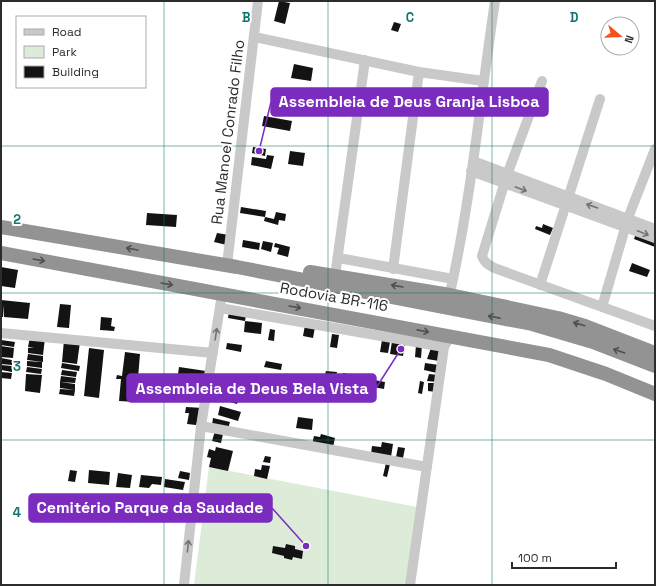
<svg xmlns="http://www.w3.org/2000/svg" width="656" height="586" viewBox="0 0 656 586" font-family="'Space Grotesk',sans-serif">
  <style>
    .green { fill: #dcecd8 }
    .building { fill: #131313 }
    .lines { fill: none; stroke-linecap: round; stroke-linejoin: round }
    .minor { stroke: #c9c9c9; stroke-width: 10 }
    .highway { stroke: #939393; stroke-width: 14 }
    .oneway { stroke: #737373 }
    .oneway2 { stroke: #505050 }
    .grid { fill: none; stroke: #0f766e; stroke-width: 1; stroke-opacity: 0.55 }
    .labels { text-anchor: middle; stroke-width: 4; stroke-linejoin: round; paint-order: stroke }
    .street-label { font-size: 15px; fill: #2c2c2c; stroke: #fff }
    .grid-label { font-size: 13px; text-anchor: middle; font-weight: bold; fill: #0f766e; stroke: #fff; stroke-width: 4; stroke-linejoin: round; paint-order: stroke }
    .leader { fill: none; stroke: #7b2cbf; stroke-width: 1.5 }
    .callout-dot { fill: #7b2cbf; stroke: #fff; stroke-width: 1.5 }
    .callout { fill: #7b2cbf; stroke: #7b2cbf; stroke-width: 1.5 }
    .callout-label { font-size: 16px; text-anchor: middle; font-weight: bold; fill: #fff }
  </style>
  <rect width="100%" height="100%" fill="#fff"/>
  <path class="green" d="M209,467L417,507L407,585H194Z"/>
  <path class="building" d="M279,1L290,3L285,24L274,21Z
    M394,22L401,24L398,32L391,30Z
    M294,64L313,68L311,81L291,78Z
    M264,116L292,121L290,131L262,126Z
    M253,147L266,149L265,156L252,153Z
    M290,151L305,153L303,166L288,164Z
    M267,155L274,156L271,169L251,165L252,157L266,159Z
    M241,207L266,211L265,217L240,213Z
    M276,212L286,214L285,221L279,220L278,225L264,221L265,217L274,219Z
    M147,213L177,215L176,227L146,225Z
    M543,224L553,228L550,235L535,229L536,226L542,228Z
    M217,233L229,235L227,245L214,242Z
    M636,233L655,240V247L634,239Z
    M243,240L260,243L259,250L242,247Z
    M263,241L273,243L271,252L261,249Z
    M275,243L290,247L288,257L277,254L279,248L274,247Z
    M632,263L650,270L647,277L629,271Z
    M1,267L18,270L15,288L1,286Z
    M1,300L30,303L28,319L4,317V305L3,317H1Z
    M60,304L71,305L69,328L57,327Z
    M229,311L246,315L245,321L262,323L261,334L244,332L245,321L228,318Z
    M101,317L112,318L111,326L115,327L114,331L100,330Z
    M305,325L315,327L313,338L303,336Z
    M270,329L275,330L274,341L268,340Z
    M332,334L339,335L337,348L330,347Z
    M30,337L45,338L43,355L28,353V348H34L28,347Z
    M1,340L15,342L14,347L1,345Z
    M64,340L80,342L77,364L62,362Z
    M382,340L390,342L388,353L380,352Z
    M392,341L405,343L403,356L390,354Z
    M227,343L242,345L241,352L226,349Z
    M416,345H422L421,358L415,357Z
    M1,346L14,348L13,358L1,357Z
    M89,348L104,350L99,398L84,396Z
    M431,348L441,349L439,361L427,359Z
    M125,352L140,354L136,402L119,401L121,379H116L117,375L122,376Z
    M28,354L43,356V362L27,360Z
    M1,358L12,360V365L1,364Z
    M27,361L42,362V368L27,366Z
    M266,361L282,364L281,370L264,367Z
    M62,363L80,366L79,371L61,368Z
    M425,363L439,365L437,373L424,370Z
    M1,365L12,366V372L1,370Z
    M27,367L42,369L41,374L26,372Z
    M179,367L206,371L205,378L178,374Z
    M62,370L77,372L76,377L61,375Z
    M326,371L337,372L335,380L324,378Z
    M1,372L12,373L11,379L1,378Z
    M343,373L353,375L351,383L342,381Z
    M26,374L42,375L40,393L25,391Z
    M429,374L438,375L437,382L427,381Z
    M61,376L76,378L75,383L60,382Z
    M374,380L385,382L384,389L373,387Z
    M420,381L424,382L422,394L418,393Z
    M60,382L75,384V390L60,388Z
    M428,383H437L436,392L428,391Z
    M60,389L75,390L74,396L59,394Z
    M225,391L240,395L237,404L223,400Z
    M220,406L241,412L238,421L218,415Z
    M186,407L203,408L196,425L187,424L189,413H185Z
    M298,417L313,419L312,430L296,428Z
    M213,418L230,422L228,429L212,425Z
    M215,431L223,434L221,443L212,441Z
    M321,434L335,438L333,447L312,444L314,436L320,437Z
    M382,442L393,444L391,457L371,454L372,446L381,447Z
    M216,447L233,451L228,471L209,467L211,458L207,457L209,449L215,451Z
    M398,447L405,448L403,458L396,457Z
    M265,456L271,457L270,463L263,462Z
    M386,463L390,464L387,477L383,476Z
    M262,465L270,466L267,479L254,476L255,469L261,470Z
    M70,470L77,471L75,482L68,481Z
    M89,470L110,472L109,485L88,483Z
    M180,471L190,473L189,480L178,478Z
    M118,473L132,475L130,488L116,487Z
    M141,475L162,477L161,485L152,484L149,488L139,487Z
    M165,479L185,482L183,490L164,487Z
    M286,544L295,546V549L303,551L302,559L293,557L292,560L284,558V556L272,553L273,546L285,548Z"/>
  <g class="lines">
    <path class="minor" d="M254,37L419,72L483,81
      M542,81L507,175L482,256C484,263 490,266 497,269L655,326
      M473,161L655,229
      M471,171L655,238
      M339,258L453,279
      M227,265L258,1
      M393,269L419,72
      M335,276L365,60
      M540,285L600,99
      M448,302C471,203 480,101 495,1
      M602,307L628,218L655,149
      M220,308L444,347
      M1,333L213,353
      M201,426L427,467
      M184,585L201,426L222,294
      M410,585L444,347L450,336"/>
    <path class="highway" d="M1,227L237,267L532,324L593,342L655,366
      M1,253L549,355L606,374L655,394
      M310,272L450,295L558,318L585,326L655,353"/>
  </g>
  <defs><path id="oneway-shaft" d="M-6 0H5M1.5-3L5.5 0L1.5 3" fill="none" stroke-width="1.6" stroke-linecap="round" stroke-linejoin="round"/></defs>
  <g class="oneway">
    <use href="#oneway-shaft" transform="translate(521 189) rotate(20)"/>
    <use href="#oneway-shaft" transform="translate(592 206) rotate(-161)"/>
    <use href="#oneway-shaft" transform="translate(643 233) rotate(22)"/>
    <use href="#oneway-shaft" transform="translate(216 334) rotate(-81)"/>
    <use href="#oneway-shaft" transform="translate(188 546) rotate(-84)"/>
  </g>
  <g class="oneway2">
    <use href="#oneway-shaft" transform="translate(132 249) rotate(-170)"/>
    <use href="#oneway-shaft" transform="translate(39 260) rotate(10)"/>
    <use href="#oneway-shaft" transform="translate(167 284) rotate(10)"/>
    <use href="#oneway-shaft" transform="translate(397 286) rotate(-170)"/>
    <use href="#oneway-shaft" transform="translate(295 307) rotate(10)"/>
    <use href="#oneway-shaft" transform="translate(494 317) rotate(-169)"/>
    <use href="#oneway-shaft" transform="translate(579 324) rotate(-164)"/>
    <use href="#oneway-shaft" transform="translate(423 331) rotate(11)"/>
    <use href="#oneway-shaft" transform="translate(619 351) rotate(-161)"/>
  </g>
  <path class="grid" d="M164,1V585M328,1V585M492,1V585M1,146H655M1,293H655M1,440H655"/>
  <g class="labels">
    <g class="street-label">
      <text transform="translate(228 132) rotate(-83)" y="5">Rua Manoel Conrado Filho</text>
      <text transform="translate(334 297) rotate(10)" y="5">Rodovia BR-116</text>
    </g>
  </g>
  <g class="grid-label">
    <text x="246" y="22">B</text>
    <text x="410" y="22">C</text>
    <text x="574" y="22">D</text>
    <text x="17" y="224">2</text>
    <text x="17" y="371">3</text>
    <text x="17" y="517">4</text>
  </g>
  <path class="leader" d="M259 151L271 102M401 349L376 388M306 546L272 508"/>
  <g class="callout-dot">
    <circle cx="259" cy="151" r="4"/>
    <circle cx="401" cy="349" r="4"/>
    <circle cx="306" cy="546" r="4"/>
  </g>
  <g class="callout">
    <rect x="271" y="88" width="277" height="28" rx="4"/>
    <rect x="127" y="374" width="249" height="28" rx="4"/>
    <rect x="29" y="494" width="243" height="28" rx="4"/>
  </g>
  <g class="callout-label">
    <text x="409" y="107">Assembleia de Deus Granja Lisboa</text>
    <text x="252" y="394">Assembleia de Deus Bela Vista</text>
    <text x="150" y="513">Cemitério Parque da Saudade</text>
  </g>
  <rect width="656" height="586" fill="none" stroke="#2c2c2c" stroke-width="4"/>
  <rect x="16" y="16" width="130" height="72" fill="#ffffff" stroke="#ababab"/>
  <rect x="24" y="29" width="20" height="6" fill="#c9c9c9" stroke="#ababab"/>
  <text x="52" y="36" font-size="12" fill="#2c2c2c">Road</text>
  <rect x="24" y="46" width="20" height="12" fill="#dcecd8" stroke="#ababab"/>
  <text x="52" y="56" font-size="12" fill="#2c2c2c">Park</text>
  <rect x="24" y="66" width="20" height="12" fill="#131313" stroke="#ababab"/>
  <text x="52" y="76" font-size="12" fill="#2c2c2c">Building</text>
  <g transform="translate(620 36) rotate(109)"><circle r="19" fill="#ffffff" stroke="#ababab"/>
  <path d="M0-3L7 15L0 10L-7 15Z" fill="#f6501b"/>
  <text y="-6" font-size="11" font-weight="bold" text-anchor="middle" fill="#2c2c2c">N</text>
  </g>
  <path d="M512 562v6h104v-6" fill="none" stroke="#2c2c2c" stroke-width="2"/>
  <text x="518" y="562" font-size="12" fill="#2c2c2c" stroke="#ffffff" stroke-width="3" paint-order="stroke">100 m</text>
</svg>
